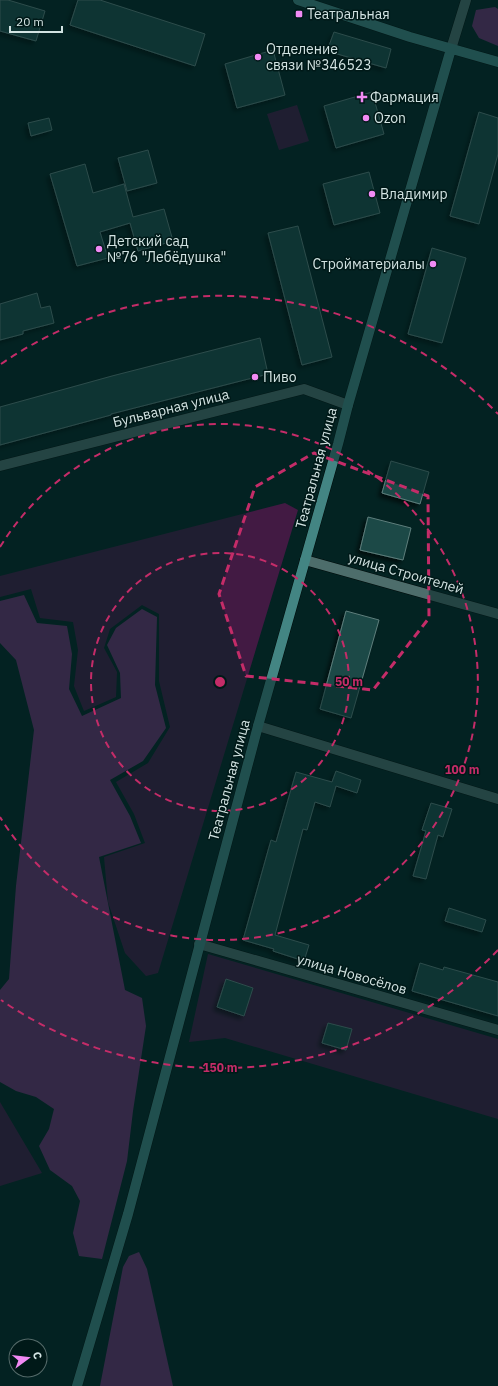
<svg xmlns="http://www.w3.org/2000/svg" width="498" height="1386" viewBox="0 0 498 1386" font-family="'IBM Plex Sans',sans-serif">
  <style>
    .green { fill: #421a43 }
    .forest { fill: #6e306f }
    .building { fill: #1b4846; stroke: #5e7e7c; filter: url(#shadow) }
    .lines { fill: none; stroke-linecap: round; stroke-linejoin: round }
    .street-casing { stroke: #000b0a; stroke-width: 11 }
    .secondary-casing { stroke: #000b0a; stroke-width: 11 }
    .street { stroke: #4d6d6b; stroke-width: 10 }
    .secondary { stroke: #438583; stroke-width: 10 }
    .marked { fill: none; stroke: #c42c68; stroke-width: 3; stroke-dasharray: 8 5; stroke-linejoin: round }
    .ring { fill: none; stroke: #c42c68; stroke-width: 2; stroke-dasharray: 7 5 }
    .poi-dot { fill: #f18af4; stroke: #001918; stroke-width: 1.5 }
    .labels { text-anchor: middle; stroke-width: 3; stroke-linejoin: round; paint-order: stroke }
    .poi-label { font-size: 14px; fill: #d2e3e2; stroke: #001918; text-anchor: start }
    .street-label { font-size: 14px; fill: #d2e3e2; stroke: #001918 }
    .centre { fill: #c42c68; stroke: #001918; stroke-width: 2 }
    .ring-label { font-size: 12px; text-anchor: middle; font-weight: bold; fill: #c42c68; stroke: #001918; stroke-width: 3; stroke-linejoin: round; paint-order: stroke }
  </style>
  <defs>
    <filter id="shadow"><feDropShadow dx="-3.5" dy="3.5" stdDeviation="2" flood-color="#0009"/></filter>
  </defs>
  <rect width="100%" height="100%" fill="#032322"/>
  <path class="green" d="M297,105L309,141L279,150L267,114Z
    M285,503L298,510L158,973L146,976L125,953L108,902L104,857L145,843L134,814L116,782L148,763L170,727L159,681V614L142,605L110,629L104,648L117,672L116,697L84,711L74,686L78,650L73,622L40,618L31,589L0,597V576Z
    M208,954L498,1039V1119L225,1038L189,1042Z
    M0,1102L42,1173L0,1186Z"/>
  <path class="forest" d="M495,7L498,9V46L479,38L472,26L476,10Z
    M24,595L37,623L67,626L72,654L69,689L82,716L121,698L120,673L107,645L116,628L142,609L157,617L155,685L166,728L143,761L110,780L130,816L141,843L99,857L125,990L142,998L146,1026L133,1111L127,1161L102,1259L79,1256L73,1233L80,1201L72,1186L50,1170L39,1146L49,1129L54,1109L36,1097L16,1091L0,1082V990L9,979L16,886L34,730L16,660L0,643V601Z
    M139,1252L147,1269L173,1386H100L123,1267L129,1256Z"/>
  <path class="building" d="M0,0H8L45,11L36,41L0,31Z
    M78,0H100L205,34L195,66L70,25Z
    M334,32L391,49L386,68L327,51Z
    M273,50L285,95L237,108L225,64Z
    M372,92L384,134L336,148L324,106Z
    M479,112L498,118V154L479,224L450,216Z
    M49,118L52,130L31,136L28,123Z
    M148,150L157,183L127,191L118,158Z
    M85,164L93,193L124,184L133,217L164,209L173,241L138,251L130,223L100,232L108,258L77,266L50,174Z
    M369,172L380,213L334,225L323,184Z
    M298,226L332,357L302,365L268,233Z
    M432,248L466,258L442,343L408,334Z
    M37,293L41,308L50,306L54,323L23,331V334L0,340V304Z
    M260,338L268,374L111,414V415L0,445V407L112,376Z
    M391,461L429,472L420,504L382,493Z
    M368,517L411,528L403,560L360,550Z
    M346,611L379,620L351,718L320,709Z
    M336,771L361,780L357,793L336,786L330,807L315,802L307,830L303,829L275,935L309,945L304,961L273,951L274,949L243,940L271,840L276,842L296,772L332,782Z
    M431,803L452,809L443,837L438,835L426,879L413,876L426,831L422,830Z
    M449,908L486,920L482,932L445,921Z
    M420,963L443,970L444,967L498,982V1016L412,991Z
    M226,979L253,988L244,1016L217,1007Z
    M328,1023L352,1029L346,1050L322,1043Z"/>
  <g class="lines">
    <defs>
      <path id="street" d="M451,49L466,0
        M0,466L304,389L348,405
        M305,560L498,614
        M258,726L498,799
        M199,944L498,1030"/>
      <path id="secondary" d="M298,0L410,37L498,62
        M77,1386L128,1214L258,726L338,444L348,405L451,49"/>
    </defs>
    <use href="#street" class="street-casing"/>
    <use href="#secondary" class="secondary-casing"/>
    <use href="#street" class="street"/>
    <use href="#secondary" class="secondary"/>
  </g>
  <path d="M0 0H498V1386H0ZM314,453L428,496L429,618L373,690L246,676L219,594L255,487Z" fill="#032322" fill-opacity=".55" fill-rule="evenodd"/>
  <path class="marked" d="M314,453L428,496L429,618L373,690L246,676L219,594L255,487Z"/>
  <g class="ring">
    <circle cx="220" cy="682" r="129"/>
    <path d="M0 547A258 258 0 1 1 0 817"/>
    <path d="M498 950A386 386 0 0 1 1 1000M1 364A386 386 0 0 1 498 414"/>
  </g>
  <g class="poi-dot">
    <rect x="295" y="10" width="8" height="8" rx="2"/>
    <circle cx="258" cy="57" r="4"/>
    <path d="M360 91h4v4h4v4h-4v4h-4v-4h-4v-4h4z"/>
    <circle cx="366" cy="118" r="4"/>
    <circle cx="372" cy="194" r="4"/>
    <circle cx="99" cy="249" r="4"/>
    <circle cx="433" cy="264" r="4"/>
    <circle cx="255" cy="377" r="4"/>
  </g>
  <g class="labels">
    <g class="poi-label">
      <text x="307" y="19">Театральная</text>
      <text x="266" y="54">Отделение<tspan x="266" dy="16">связи №346523</tspan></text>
      <text x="370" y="102">Фармация</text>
      <text x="374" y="123">Ozon</text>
      <text x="380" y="199">Владимир</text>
      <text x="107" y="246">Детский сад<tspan x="107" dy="16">№76 "Лебёдушка"</tspan></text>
      <text x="425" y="269" text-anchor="end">Стройматериалы</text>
      <text x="263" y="382">Пиво</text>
    </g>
    <g class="street-label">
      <text transform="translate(171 408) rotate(-14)" y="5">Бульварная улица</text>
      <text transform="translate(316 468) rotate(-75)" y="5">Театральная улица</text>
      <text transform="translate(406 573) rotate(16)" y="5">улица Строителей</text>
      <text transform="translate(229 780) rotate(-75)" y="5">Театральная улица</text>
      <text transform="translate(352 974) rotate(16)" y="5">улица Новосёлов</text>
    </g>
  </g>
  <circle cx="220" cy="682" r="6" class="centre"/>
  <g class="ring-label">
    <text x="349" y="686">50 m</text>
    <text x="462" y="774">100 m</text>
    <text x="220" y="1072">150 m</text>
  </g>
  <g transform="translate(28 1358) rotate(75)"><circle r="19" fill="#001918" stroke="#546a69"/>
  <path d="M0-3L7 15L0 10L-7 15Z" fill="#f18af4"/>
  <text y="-6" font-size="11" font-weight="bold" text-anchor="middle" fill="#d2e3e2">С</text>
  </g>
  <path d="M10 26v6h52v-6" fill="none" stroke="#d2e3e2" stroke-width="2"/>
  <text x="16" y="26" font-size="12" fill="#d2e3e2" stroke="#001918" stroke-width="3" paint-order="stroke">20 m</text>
</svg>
